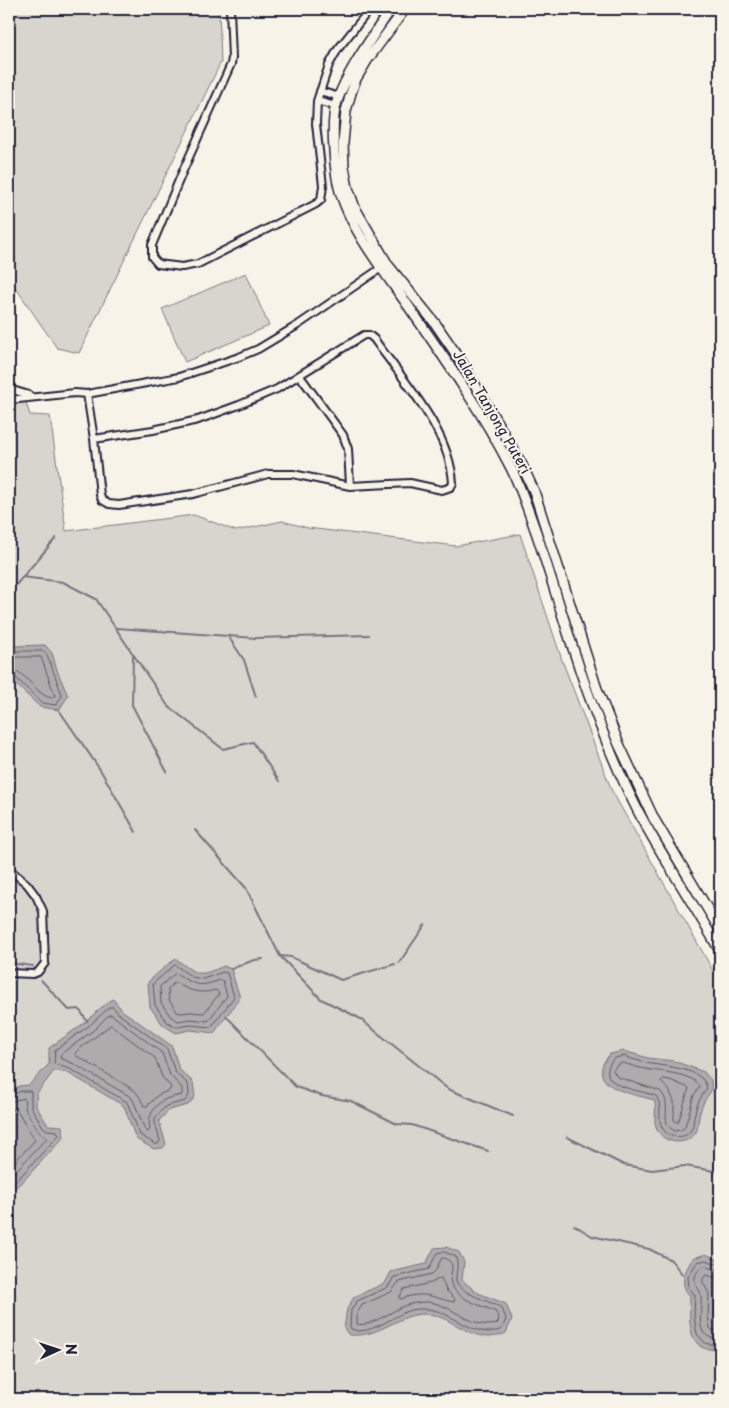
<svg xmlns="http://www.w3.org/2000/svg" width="729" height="1408" viewBox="0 0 729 1408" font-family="'Playpen Sans',sans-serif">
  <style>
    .green { fill: #d8d5cf; stroke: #7d7c85 }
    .water { fill: #aeabad; stroke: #76747f }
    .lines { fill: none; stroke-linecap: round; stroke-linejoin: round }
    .shore { stroke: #5a5969; stroke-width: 1 }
    .stream { stroke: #76747f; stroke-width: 2 }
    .minor-casing { stroke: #22223b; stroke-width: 10 }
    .tertiary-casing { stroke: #22223b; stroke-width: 12 }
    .minor { stroke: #f7f3e8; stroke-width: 6 }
    .tertiary { stroke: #f7f3e8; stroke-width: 9 }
    .labels { text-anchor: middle; stroke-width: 4.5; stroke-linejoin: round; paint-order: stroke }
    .street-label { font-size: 14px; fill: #22223b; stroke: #f7f3e8 }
  </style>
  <rect width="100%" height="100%" fill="#f7f3e8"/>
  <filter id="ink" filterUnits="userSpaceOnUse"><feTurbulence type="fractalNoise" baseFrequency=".02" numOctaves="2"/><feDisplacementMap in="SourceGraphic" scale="10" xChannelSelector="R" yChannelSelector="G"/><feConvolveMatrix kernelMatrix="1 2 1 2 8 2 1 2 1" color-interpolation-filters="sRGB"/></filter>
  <g filter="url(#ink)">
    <path class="green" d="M9,9H219L221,62L79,353L57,348L9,278Z
      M246,273L269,326L185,362L162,309Z
      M9,389L23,394L30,415L50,416L66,531L194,515L236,531L282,521L308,528L456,546L520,534L562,660L612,791L720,983V1399H9Z"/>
    <path class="water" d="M9,642L15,646L45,645L52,653L57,670L68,696L59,710L40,707L9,678Z
      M176,959C199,976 197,977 224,966L231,969L240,998L214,1033L190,1030L176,1033L163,1025L150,1007L148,982L167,965Z
      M113,999L123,1011L172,1046L179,1069L193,1082L195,1097L188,1105L169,1110L159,1121L166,1144L163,1148L154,1149L136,1139L124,1106L68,1073L60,1071H54L37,1093L36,1106L48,1125L62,1126L64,1137L24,1180L9,1193V1092L19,1086L29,1085L49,1064V1048L87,1021L98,1010Z
      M624,1051L648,1058L674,1061L704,1072L711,1080L712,1090C705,1099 701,1106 699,1117C698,1122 698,1129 696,1132C687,1147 664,1144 657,1130C652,1118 658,1111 654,1100C638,1095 597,1090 602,1068C602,1063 607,1058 610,1054Z
      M446,1247L459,1252L464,1262L462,1280L478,1293L506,1304L512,1319L506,1333C475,1348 453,1315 426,1314C398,1313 381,1338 349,1335L344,1329L347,1309L354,1297L385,1283L391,1272L426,1264L434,1248Z
      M706,1254L720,1261V1377L718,1373L715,1350C712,1349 706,1349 703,1348C686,1339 690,1312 690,1296C678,1283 685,1271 693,1258Z"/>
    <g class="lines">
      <path class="shore" d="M9,648L15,651H44C48,655 60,689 62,696L56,705L42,703L14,676L9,675
        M9,655L16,657H41L55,696L52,698C34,695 27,670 9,669
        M175,965L192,977L203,979L223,972L227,973L234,997L211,1027L190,1025L177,1027L167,1022L155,1005L153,984Z
        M176,973C194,985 199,988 220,980L223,981L227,996L208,1021L190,1019L178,1021L171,1017L161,1003L160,987Z
        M174,983H177C190,992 201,994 216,990L219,994L204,1013L190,1012L180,1013L177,1012L169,1000L168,990Z
        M110,1007H113L120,1015L167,1049L175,1072L188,1084L189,1095L185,1101L166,1106L155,1118V1123L160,1141L158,1144H155L140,1135L127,1102L70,1069L54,1064L55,1050L90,1025Z
        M109,1015H112L162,1053L170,1075L182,1088V1095C177,1096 171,1097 166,1099C154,1104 147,1118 150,1129L148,1132L145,1130L134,1102L131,1097L74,1064L60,1058L61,1054L94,1030Z
        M111,1025L155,1058L162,1077L171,1087L170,1090L158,1095L147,1106H144L139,1096L134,1090L75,1055L76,1052Z
        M624,1056C631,1059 639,1061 647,1063C663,1067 705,1067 707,1089C701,1096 697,1103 695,1113C693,1118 694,1124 692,1128C687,1140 669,1139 663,1129C656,1118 664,1107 656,1096C638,1089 592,1087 613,1059Z
        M623,1063C631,1065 638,1068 646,1069C660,1072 694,1073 700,1087L694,1095L685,1127L681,1130L674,1131L668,1126C663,1114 671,1102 660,1091L617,1077L613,1070L617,1065Z
        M664,1079L670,1080L689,1088L678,1123L674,1120V1101L669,1090L661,1082Z
        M9,1096L21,1091H31V1107L43,1127L47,1130L57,1131L59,1135L21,1176L9,1186
        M9,1102L24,1098L26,1111L39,1132L47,1138L9,1178
        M9,1109L17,1110L35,1140L9,1168
        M444,1252L455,1256C461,1267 453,1275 457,1283C464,1295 490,1301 502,1308L506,1319L502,1329C477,1342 450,1309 426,1309C421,1309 415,1309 410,1310C395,1315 365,1339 350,1328L351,1310L357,1301L388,1287L394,1277L429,1269L437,1253Z
        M444,1258C460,1264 446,1275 452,1286C460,1301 482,1305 496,1312L499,1319L497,1324C472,1330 451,1303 427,1302C421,1302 413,1303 407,1305C394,1309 370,1328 357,1324V1313L362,1305L391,1292L399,1282L432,1274L436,1270L441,1259Z
        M720,1265L706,1260L697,1262L688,1277L689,1288L695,1295L694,1317L697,1334L705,1343L717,1346L720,1353
        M720,1271L704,1266C700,1268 695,1273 695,1278C693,1285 701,1289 701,1296C702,1307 698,1322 703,1332C707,1338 714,1338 720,1340
        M441,1278L446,1290L455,1299L454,1302C433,1298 424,1290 401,1299L399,1298L404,1289L431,1283Z
        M720,1279L706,1275L702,1280L709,1294L708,1316L710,1328L712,1330L720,1332"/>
      <path class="stream" d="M22,577L63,582L96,599L168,706L223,749L253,742L279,781
        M15,586L56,538
        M117,628L256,638L369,635
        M228,636L244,660L256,697
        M133,656L132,705L167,772
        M59,710L101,771L136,832
        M195,830L246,888L280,956L321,999L359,1018L448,1089L513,1116
        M280,956L291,957L341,980L395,964
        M9,963L33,966
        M399,963L425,925
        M231,969L254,960L263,959
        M41,980L69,1010L79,1009L87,1021
        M226,1016L296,1087L322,1096L351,1101L397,1124L412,1125L488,1151
        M567,1137L624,1165L652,1170L685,1166L720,1172
        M574,1225L592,1236L649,1249L671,1260L683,1275"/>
      <defs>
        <path id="minor" d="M230,9L232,58L231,64L182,173L152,245V257L158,264L182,267L198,264L316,204L321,200L323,186L316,124L317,101L329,65L338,49L370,9
          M320,91L339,97
          M317,101L335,106
          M300,376L343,435L348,449L350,486
          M9,389L29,395
          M87,394L94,439L100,495L102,500L109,504L119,505L193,494L268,474H293L350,486L410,483L442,490L451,487L453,483C450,431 403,380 374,339L369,335H364L277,389L239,405L198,420L153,430L94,439
          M9,400L75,393L87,394L157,381L179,377L239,357L258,349L298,325L384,266
          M9,869L27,884L36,896L43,911L45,963L38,972L33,974L9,973"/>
        <path id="tertiary" d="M391,9C374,34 344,76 336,105C331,122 334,160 337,178C344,222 384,271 409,307C445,359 482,411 511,468C521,488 528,510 536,532C554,585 569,640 588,693C604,737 622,783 645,824C669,867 696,908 720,951
          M405,9L368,59L356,79L351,93L346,111L343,143L344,167L348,188L355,208L388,265L435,323L461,361L521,463L534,491L597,689L618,742L654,819L720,930"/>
      </defs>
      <use href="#minor" class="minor-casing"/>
      <use href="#tertiary" class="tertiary-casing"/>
      <use href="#minor" class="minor"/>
      <use href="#tertiary" class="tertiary"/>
    </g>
  </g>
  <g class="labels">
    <g class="street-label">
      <text transform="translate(492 412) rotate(60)" y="5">Jalan Tanjong Puteri</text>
    </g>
  </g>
  <rect width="729" height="1408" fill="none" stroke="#f7f3e8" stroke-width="30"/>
  <rect x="15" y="15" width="699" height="1378" fill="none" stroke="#22223b" stroke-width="2" filter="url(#ink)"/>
  <g transform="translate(58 1350) rotate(87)" stroke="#f7f3e8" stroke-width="4" paint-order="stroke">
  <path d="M0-4L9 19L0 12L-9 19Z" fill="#22223b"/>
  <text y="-8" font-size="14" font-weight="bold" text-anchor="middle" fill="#22223b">N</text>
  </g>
</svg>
